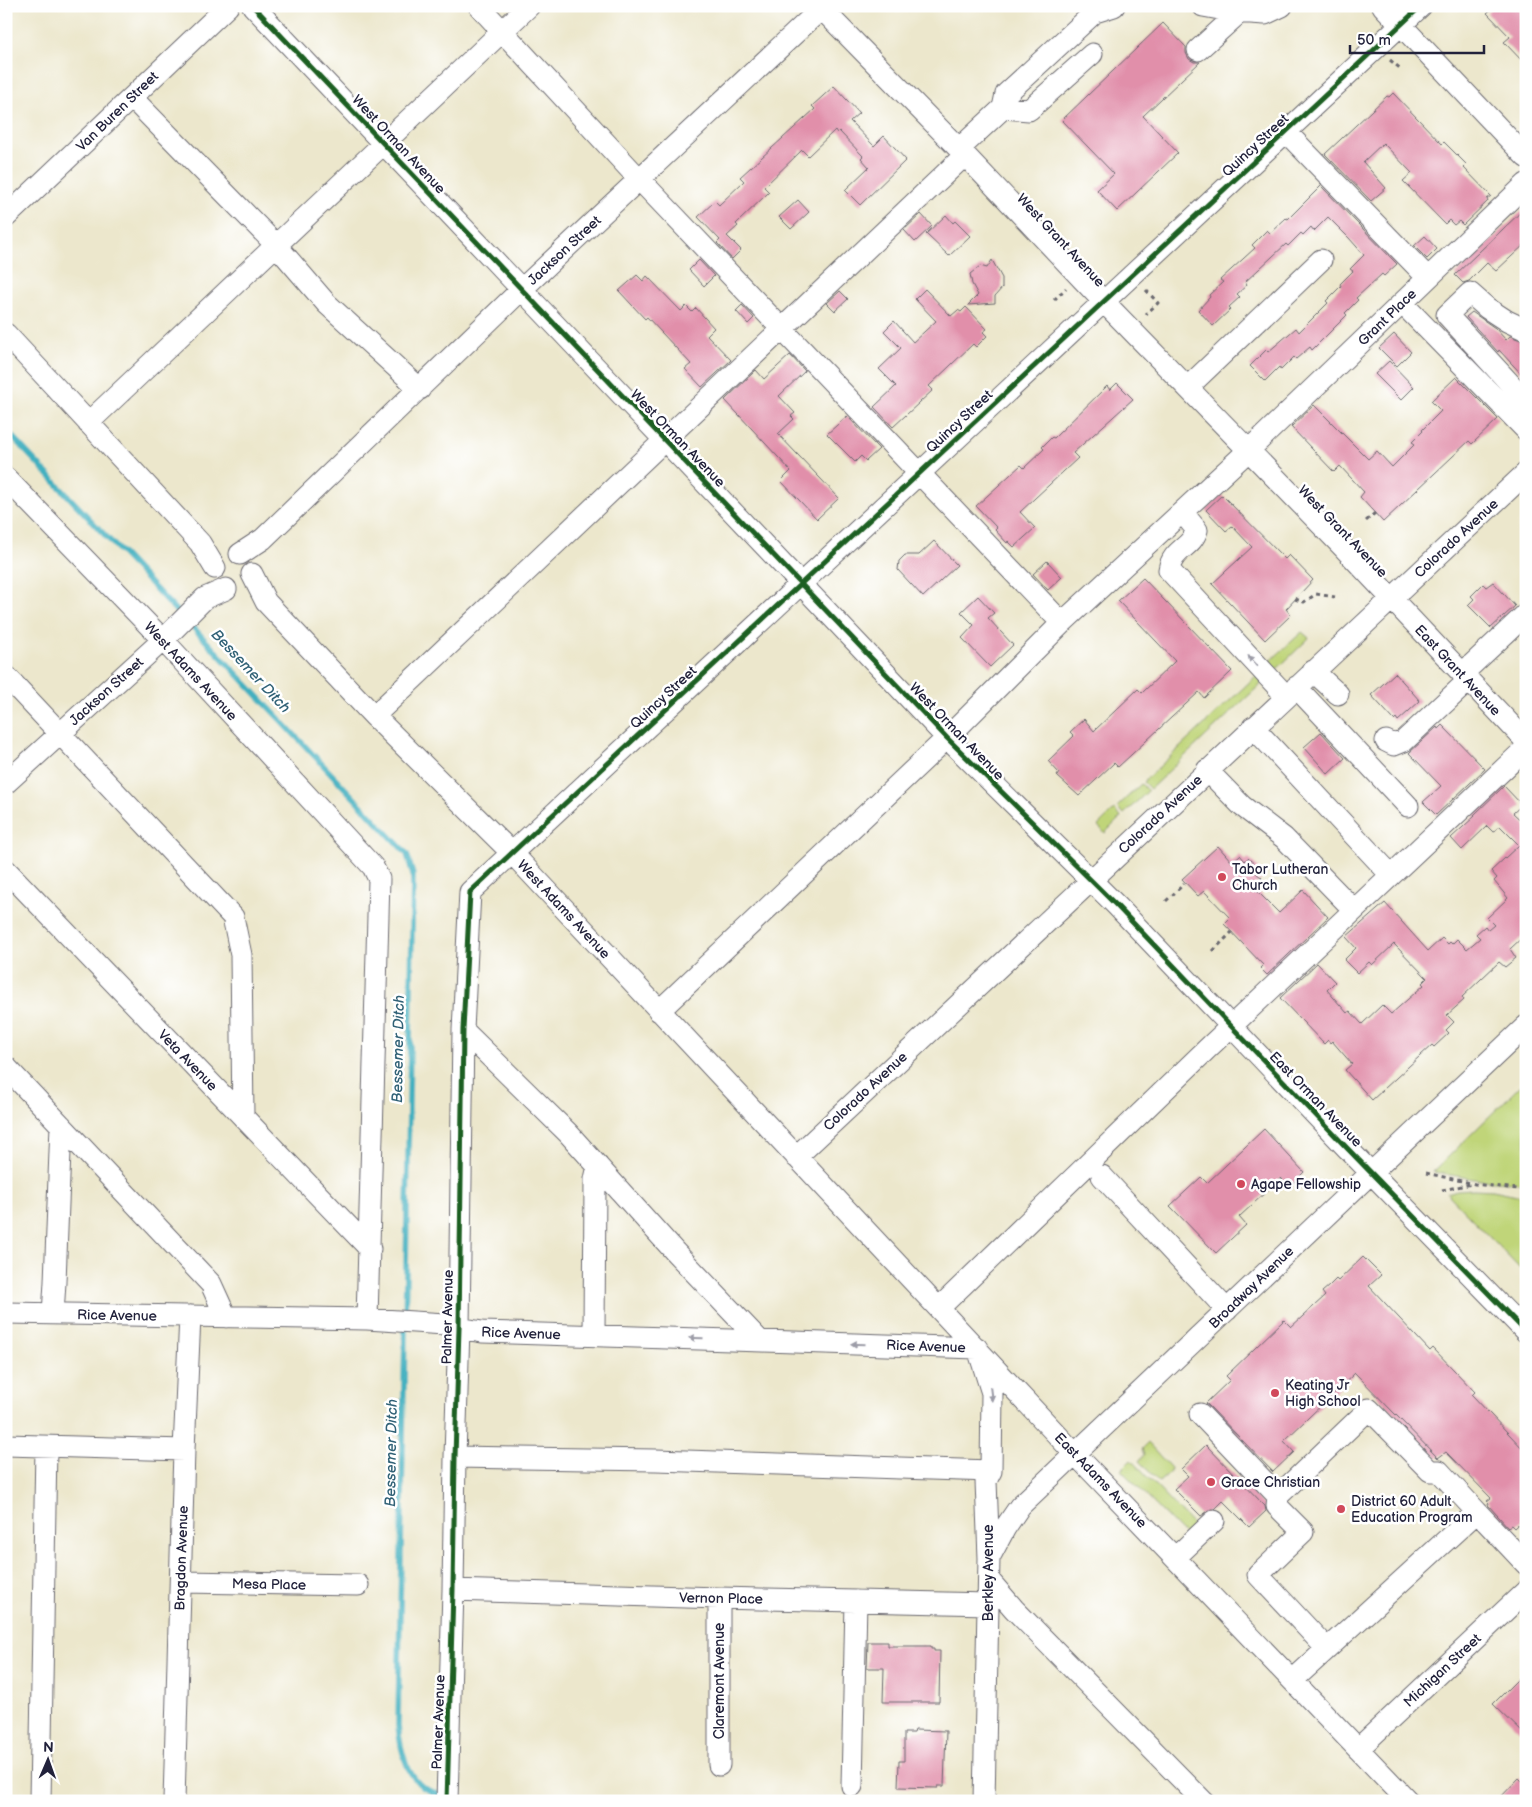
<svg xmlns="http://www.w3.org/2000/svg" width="1532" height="1807" viewBox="0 0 1532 1807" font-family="'Balsamiq Sans',sans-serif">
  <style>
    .green { fill: #c0d579; stroke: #717c5a }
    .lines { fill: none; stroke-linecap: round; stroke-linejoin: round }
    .stream { stroke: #43b0c0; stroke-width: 5.5 }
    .building { fill: #e18faa }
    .minor-casing { stroke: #69676e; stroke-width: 23 }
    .path { stroke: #69676e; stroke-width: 3; stroke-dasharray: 4 4; stroke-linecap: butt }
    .minor { stroke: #fff; stroke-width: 21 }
    .cycleway-casing { stroke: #fff; stroke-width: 8 }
    .cycleway { stroke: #1b5e20; stroke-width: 5 }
    .oneway { fill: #9c9ca7 }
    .poi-dot { fill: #d1495b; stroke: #fff; stroke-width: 2 }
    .labels { text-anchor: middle; stroke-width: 5; stroke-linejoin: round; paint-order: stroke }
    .street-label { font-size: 14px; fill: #22223b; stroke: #fff }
    .poi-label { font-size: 14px; fill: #22223b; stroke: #fff; text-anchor: start }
    .water-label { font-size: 15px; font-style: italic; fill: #316277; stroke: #fff }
  </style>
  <rect width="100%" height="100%" fill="#fff"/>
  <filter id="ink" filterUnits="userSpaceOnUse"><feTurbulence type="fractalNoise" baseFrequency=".02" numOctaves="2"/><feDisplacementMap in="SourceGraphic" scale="10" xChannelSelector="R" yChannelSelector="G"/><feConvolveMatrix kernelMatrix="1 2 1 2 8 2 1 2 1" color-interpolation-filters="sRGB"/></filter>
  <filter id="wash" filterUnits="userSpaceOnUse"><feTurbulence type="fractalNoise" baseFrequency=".0096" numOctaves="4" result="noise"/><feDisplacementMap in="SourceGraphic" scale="20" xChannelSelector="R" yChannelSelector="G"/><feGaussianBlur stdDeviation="1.12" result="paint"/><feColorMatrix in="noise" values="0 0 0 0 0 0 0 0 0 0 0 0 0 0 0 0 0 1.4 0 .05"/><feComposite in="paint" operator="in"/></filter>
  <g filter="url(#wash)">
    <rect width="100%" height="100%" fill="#ece7cc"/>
    <path class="green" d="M1302,632L1309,638L1277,669L1268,663Z
      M1257,675L1262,683L1150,789L1143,782Z
      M1141,784L1148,791L1124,814L1117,807Z
      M1114,810L1121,817L1105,833L1098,826Z
      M1526,1080V1183L1480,1180L1433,1172Z
      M1473,1189L1493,1190L1526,1197V1275L1447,1193L1457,1190Z
      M1148,1443L1171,1468L1170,1472L1159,1482L1139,1461L1144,1455L1142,1449Z
      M1131,1460L1196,1528L1187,1537L1121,1470Z"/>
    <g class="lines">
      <path class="stream" d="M6,430L181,616
        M188,622L407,854L413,875L398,1726C400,1746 406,1775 424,1788C429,1791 437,1793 443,1796"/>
    </g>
    <g id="blocks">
      <path class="building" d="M1495,6H1517L1526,16V65L1504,42L1510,37L1487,13Z
        M1163,23L1186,47V53L1189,59L1194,62H1200L1143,116L1178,153L1117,211L1097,190L1114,174L1062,120Z
        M834,86L859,113L850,121L874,146L884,136L906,160L860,205L845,190L869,167L861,158L863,156L839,131L837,133L835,130L808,156L802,150L764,187L769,192L736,224L738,226L727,236L741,250L732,259L717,243L720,240L698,217L715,201L719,205L744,181L740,177L815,109L812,106Z
        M1393,93L1442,144L1444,142L1467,165L1464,168L1491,196L1487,199L1488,201L1463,225L1459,221L1454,225L1449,220L1445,224L1403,181L1412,173L1383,143L1363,162L1386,188L1371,201L1325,154L1387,96L1389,97Z
        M1321,186L1397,264L1384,276L1382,274L1356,298L1358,300L1345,313L1347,315L1312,350L1310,347L1296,359L1294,357L1281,370L1279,367L1265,381L1250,366L1266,350L1268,352L1296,328L1299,332L1328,303L1326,301L1341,286L1340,284L1353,271L1350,269L1364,255L1349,238L1328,217L1314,231L1311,227L1303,235L1301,233L1288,246L1286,244L1245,282L1247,285L1237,294L1240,297L1229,307L1231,309L1213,326L1198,310L1210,297L1209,295L1223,282L1220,280L1255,248L1252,245L1267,230L1270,233L1286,218L1288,219Z
        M798,200L809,212L791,229L779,217Z
        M1526,207V243L1496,271L1487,263L1469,281L1463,283L1455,275Z
        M921,214L932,226L915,242L904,230Z
        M946,215L953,223L955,221L970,236L949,256L926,234Z
        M1425,236L1437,249L1427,259L1414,246Z
        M699,260L714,276L704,286L689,270Z
        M992,260L1002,278V288L995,296V303L968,305L978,295L972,284L970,274L980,266L987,268Z
        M637,275L643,281L647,276L681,311L686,306L692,312L696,308L714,328L707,335L731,360L702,387L685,369L691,364L647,317L645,319L619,291Z
        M925,289L951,316L958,310L961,312L966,307L987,329L983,332L987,336L976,347L973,344L929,386L933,390L893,427L874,407L896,386L879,369L901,348L884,331L894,321L913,342L936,321L915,299Z
        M840,291L848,299L835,311L827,303Z
        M742,305L754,318L748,324L736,311Z
        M1472,312L1495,328L1506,340L1510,336L1526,342V379L1499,350L1498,352L1466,317Z
        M1394,334L1411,352L1397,366L1379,348Z
        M790,355L805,371L779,396L795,413L791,416L794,419L778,434L839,498L817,519L781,481L791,471L725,400L756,370L764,379Z
        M1389,361L1414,387L1401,400L1375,374Z
        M1456,377L1498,419L1472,444L1469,441L1383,522L1360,497L1364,492L1340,466L1334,472L1291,427L1314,405L1368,459L1377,451L1392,467L1415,444L1412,442L1423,431L1422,430L1441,411L1431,401Z
        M1117,383L1133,399L1073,453L1078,458L1020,512L1035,528L1014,547L1008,541L1007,543L995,530L997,528L976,506L1021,465L1024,468L1044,449L1042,447L1052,437L1054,438L1107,386L1110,390Z
        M847,416L879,449L866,461L861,456L855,462L827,434Z
        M1222,495L1285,559L1289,555L1313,580L1286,609L1291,615L1265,640L1212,584L1252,547L1232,526L1226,531L1206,510Z
        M934,541L957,565L923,597L898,570L899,561L905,555H919Z
        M1047,561L1062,577L1048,590L1033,574Z
        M1143,578L1232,671L1204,698L1199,692L1118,767L1114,763L1079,796L1057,776L1059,773L1048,761L1074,736L1070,732L1084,719L1094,731L1138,689L1142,693L1175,661L1118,601Z
        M1493,582L1515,606L1491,628L1468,605L1474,599L1471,596L1483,584L1486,587Z
        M978,596L994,613L988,618L1013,645L990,667L962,638L974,625L961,612Z
        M1395,673L1420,701L1398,721L1396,718L1394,720L1371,695Z
        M1442,725L1485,769L1436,815L1423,802L1441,786L1409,753L1437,727L1438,729Z
        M1321,732L1345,758L1328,774L1304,747Z
        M1504,786L1522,805L1513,813L1526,825V934L1510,949L1516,958L1505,967L1499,962L1462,997L1464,1000L1447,1015L1454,1022L1446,1030L1449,1033L1434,1047L1432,1045L1372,1100L1345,1070L1352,1064L1332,1041L1330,1043L1328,1040L1324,1044L1280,998L1317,963L1335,982L1327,990L1347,1013L1350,1011L1362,1024L1382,1005L1391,1014L1424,985L1422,983L1427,978L1394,944L1372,965L1369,962L1357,973L1344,960L1356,948L1346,937L1385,903L1428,951L1442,938L1448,944L1450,942L1452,944L1457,939L1467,949L1480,938L1476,934L1485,926L1488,930L1494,925L1487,918L1508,898L1494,881L1497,878L1491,871L1519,845L1500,826L1493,832L1487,826L1462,850L1451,838L1475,816L1474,815Z
        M1218,846L1232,862L1240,855L1245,861L1248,858L1259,868L1255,872L1262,878L1253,887L1279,913L1303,890L1328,917L1267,975L1260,968L1263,965L1224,924L1230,918L1204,891L1198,896L1182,879Z
        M1264,1129L1304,1172L1289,1187L1281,1178L1239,1217L1246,1225L1216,1253L1170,1206L1201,1177L1207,1183Z
        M1363,1257L1381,1275L1369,1286L1430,1351L1433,1348L1475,1392L1472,1395L1526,1452V1517L1514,1528L1511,1525L1508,1527L1488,1505L1489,1503L1487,1501L1491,1498L1446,1452L1438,1458L1355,1373L1284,1441L1294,1452L1273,1472L1206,1403L1230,1380L1226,1376L1284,1320L1291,1327L1325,1296L1322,1292L1329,1286L1336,1279L1338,1281Z
        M1206,1445L1265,1506L1266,1511L1249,1527L1223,1501L1215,1509H1211L1201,1516L1174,1489L1188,1476L1181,1469Z
        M868,1642H888V1646H931V1649H934V1651H940L939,1702H883L884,1668H867Z
        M1526,1671V1736L1493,1704Z
        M915,1730L946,1731L944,1786H938V1788L898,1787L899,1761H904V1733H914Z
        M1519,1778L1526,1785V1801H1497Z"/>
    </g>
  </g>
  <g filter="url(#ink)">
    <use href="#blocks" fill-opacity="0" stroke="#69676e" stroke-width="1"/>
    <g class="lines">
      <defs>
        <path id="minor" d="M253,6L947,738L1116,905L1347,1148L1526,1332
          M479,6L640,180L1062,623
          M819,6L965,155L1104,302L1341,545L1526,741
          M1203,6L1236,12L1265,14L1282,6
          M1383,6L1526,157
          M1198,50L1240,12
          M132,98L276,245L326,303L420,389
          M1003,108L1029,110L1092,54
          M1286,132L1428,278
          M959,149L1003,108L1006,94L1095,12L1114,6
          M6,217L228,6
          M1402,303L1526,430
          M1526,330L1507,321L1487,308L1470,293L1447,315L1526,401
          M6,334L200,543L215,568
          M1188,387L1321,260
          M88,423L529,6
          M6,478L163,640L373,867L379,879L367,1319
          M1182,512L1197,530C1192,548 1172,549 1169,570L1286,696
          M240,554L263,539L522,289L824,6
          M252,574L266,602L374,716L512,853L1076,1455L1408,1801
          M1313,671L1338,694
          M1462,674L1526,614
          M6,676L233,917L241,955L243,1117
          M1296,687L1408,806
          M374,716L965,155
          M1253,727L1391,875
          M1386,741L1394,745L1404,741L1469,680
          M1207,770L1242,806L1284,838L1354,910
          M6,783L163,640L205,598L226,589
          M6,870L370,1249
          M659,1011L947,738L1062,623L1249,450L1526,184
          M463,1030L568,1133L676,1253L759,1340
          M6,1067L211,1284L226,1317
          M796,1157L1526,473
          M1102,1176L1227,1310
          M939,1308L1207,1049L1526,748
          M6,1313L367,1319L445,1324L459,1328L482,1332L977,1348
          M53,1314L55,1282L61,1125
          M594,1335L595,1179L598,1166
          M980,1355L992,1393L991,1471L986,1481L989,1558L984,1801
          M1200,1414L1278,1496L1369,1409L1430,1471H1439L1477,1512
          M6,1445L184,1450
          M455,1457L656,1460L991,1471
          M1278,1496L1277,1506L1303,1532L1258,1575L1327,1649
          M989,1558L1005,1528L1020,1506L1526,1026
          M1175,1558L1214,1521
          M989,1580L1014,1609L1203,1801
          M181,1582L358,1585
          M453,1590L719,1598L989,1604
          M1293,1680L1477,1512L1526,1564
          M1358,1749L1526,1591
          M719,1765V1598
          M852,1786L856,1601
          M40,1801L46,1447
          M174,1801L184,1450L190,1316
          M447,1801L453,1590L455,1457L459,1328L463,1030L470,892L1421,6"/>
      </defs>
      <use href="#minor" class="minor-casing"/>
      <path class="path" d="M1390,60L1402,70
        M1146,290L1158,303L1146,314
        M1054,300L1066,288
        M1366,521L1375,513
        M1295,599L1304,602L1316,594L1335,597
        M1166,901L1184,884
        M1213,951L1232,932
        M1426,1173L1475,1184L1526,1190
        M1442,1190L1472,1184"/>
      <use href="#minor" class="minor"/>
      <defs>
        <path id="cycleway" d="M253,6L947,738L1116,905L1347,1148L1526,1332
          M447,1801L453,1590L455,1457L459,1328L463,1030L470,892L1421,6"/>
      </defs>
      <use href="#cycleway" class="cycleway-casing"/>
      <use href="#cycleway" class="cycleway"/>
    </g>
    <defs><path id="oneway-solid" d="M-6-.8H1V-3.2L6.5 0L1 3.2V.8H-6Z" transform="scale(1.25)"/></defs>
    <g class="oneway">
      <use href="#oneway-solid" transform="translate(1253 661) rotate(-133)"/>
      <use href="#oneway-solid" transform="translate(696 1338) rotate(-178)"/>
      <use href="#oneway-solid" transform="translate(858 1344) rotate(-178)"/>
      <use href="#oneway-solid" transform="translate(991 1394) rotate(83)"/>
    </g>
  </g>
  <g class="poi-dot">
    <circle cx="1222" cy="877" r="5"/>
    <circle cx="1241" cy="1184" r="5"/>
    <circle cx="1275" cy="1393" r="5"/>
    <circle cx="1211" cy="1482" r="5"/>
    <circle cx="1341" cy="1509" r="5"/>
  </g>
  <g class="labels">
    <g class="street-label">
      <text transform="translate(117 111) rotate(-44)" y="5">Van Buren Street</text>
      <text transform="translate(399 144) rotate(47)" y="5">West Orman Avenue</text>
      <text transform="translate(1255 145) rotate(-43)" y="5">Quincy Street</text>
      <text transform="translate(1061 240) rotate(47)" y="5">West Grant Avenue</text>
      <text transform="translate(564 250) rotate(-43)" y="5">Jackson Street</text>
      <text transform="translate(1387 317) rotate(-44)" y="5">Grant Place</text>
      <text transform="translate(959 421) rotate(-43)" y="5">Quincy Street</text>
      <text transform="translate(678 438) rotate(46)" y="5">West Orman Avenue</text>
      <text transform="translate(1343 531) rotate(46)" y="5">West Grant Avenue</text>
      <text transform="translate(1456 538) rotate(-43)" y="5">Colorado Avenue</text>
      <text transform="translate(1458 670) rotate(47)" y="5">East Grant Avenue</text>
      <text transform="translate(191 671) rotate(47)" y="5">West Adams Avenue</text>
      <text transform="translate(106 691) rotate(-42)" y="5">Jackson Street</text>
      <text transform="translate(663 697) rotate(-43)" y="5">Quincy Street</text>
      <text transform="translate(957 731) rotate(46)" y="5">West Orman Avenue</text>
      <text transform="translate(1160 814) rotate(-43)" y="5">Colorado Avenue</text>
      <text transform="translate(564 909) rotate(47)" y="5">West Adams Avenue</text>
      <text transform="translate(188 1060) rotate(46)" y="5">Veta Avenue</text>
      <text transform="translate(865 1091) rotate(-43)" y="5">Colorado Avenue</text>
      <text transform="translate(1316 1099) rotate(46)" y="5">East Orman Avenue</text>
      <text transform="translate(1251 1287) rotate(-44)" y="5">Broadway Avenue</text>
      <text transform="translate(117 1315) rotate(1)" y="5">Rice Avenue</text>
      <text transform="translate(447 1317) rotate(-89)" y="5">Palmer Avenue</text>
      <text transform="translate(521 1333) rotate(2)" y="5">Rice Avenue</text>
      <text transform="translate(926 1346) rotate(2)" y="5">Rice Avenue</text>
      <text transform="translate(1101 1480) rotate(46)" y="5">East Adams Avenue</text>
      <text transform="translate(181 1558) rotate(-88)" y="5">Bragdon Avenue</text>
      <text transform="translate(988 1573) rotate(-90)" y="5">Berkley Avenue</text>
      <text transform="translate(269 1584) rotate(1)" y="5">Mesa Place</text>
      <text transform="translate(721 1598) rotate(1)" y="5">Vernon Place</text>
      <text transform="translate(1442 1670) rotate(-43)" y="5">Michigan Street</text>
      <text transform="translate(719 1681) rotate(-90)" y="5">Claremont Avenue</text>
      <text transform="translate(438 1722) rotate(-88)" y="5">Palmer Avenue</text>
    </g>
    <g class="poi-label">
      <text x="1232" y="874">Tabor Lutheran<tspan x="1232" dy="16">Church</tspan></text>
      <text x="1251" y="1189">Agape Fellowship</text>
      <text x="1285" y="1390">Keating Jr<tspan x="1285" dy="16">High School</tspan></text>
      <text x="1221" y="1487">Grace Christian</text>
      <text x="1351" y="1506">District 60 Adult<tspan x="1351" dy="16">Education Program</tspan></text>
    </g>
    <g class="water-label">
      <text transform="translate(251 671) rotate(47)" y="5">Bessemer Ditch</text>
      <text transform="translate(398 1049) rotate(-89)" y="5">Bessemer Ditch</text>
      <text transform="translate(391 1453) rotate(-89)" y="5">Bessemer Ditch</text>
    </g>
  </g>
  <rect width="1532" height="1807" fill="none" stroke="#fff" stroke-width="25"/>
  <g transform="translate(48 1760) rotate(2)" stroke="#ffffff" stroke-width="4" paint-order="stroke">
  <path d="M0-4L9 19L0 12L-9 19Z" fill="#22223b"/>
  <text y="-8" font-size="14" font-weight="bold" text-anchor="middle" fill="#22223b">N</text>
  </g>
  <path d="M1350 45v8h134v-8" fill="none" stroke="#22223b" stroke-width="2.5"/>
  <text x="1357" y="45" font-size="15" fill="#22223b" stroke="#ffffff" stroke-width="4" paint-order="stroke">50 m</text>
</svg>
